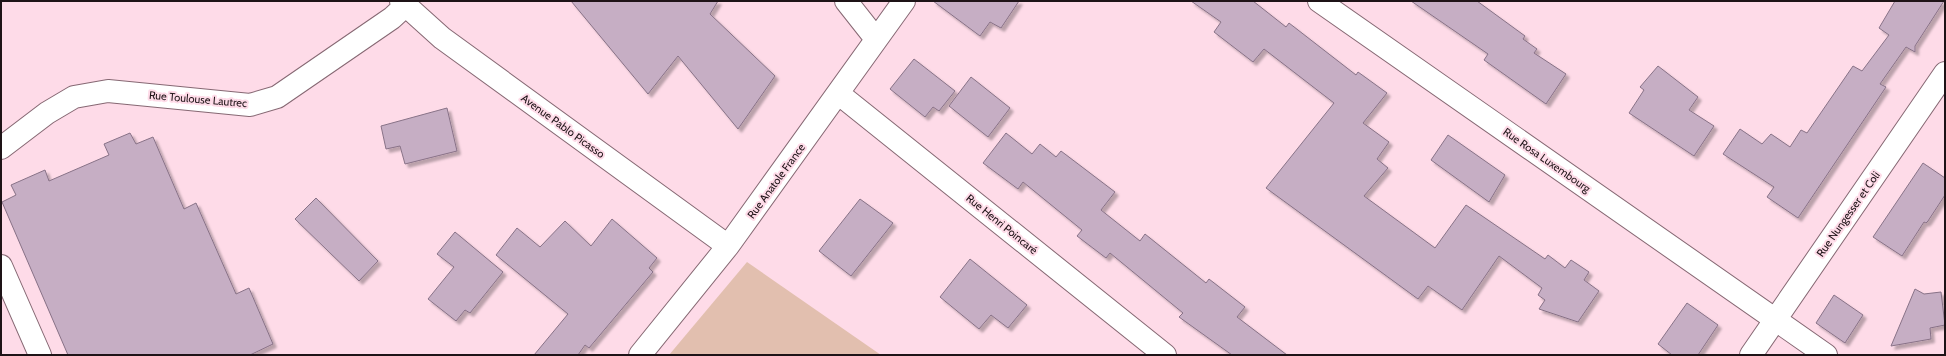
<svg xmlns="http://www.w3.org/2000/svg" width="1946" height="356" viewBox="0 0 1946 356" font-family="Cabin,sans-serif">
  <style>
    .green { fill: #e2bfaf }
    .building { fill: #c6aec4; stroke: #887287; filter: url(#shadow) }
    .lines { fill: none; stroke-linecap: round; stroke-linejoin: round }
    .minor-casing { stroke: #866873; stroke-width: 24 }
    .minor { stroke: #fff; stroke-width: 22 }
    .labels { text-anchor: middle; stroke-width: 4; stroke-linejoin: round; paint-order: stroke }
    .street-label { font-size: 11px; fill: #1e1317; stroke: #fedbe8 }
  </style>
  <defs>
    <filter id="shadow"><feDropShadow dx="3.5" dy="3.5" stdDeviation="1" flood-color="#0004"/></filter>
  </defs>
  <rect width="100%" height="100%" fill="#fedbe8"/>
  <path class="green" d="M747,262L881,355H669Z"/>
  <path class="building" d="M571,1H718L710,14L775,76L738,129L678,56L648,94Z
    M933,1H1019L1001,28L990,22L980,36Z
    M1191,1H1253L1286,27L1289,23L1356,75L1358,72L1387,93L1363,123L1389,142L1377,159L1388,168L1364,196L1435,248L1466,205L1545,259L1548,255L1565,268L1571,260L1589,272L1584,280L1599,291L1578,322L1539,309L1545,300L1538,295L1542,288L1499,256L1462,310L1428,286L1418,299L1266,188L1334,103L1264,49L1253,62L1214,32L1221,22Z
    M1411,1H1477L1525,36L1523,39L1537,49L1534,53L1566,74L1546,104L1484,60L1488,54Z
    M1895,1H1944L1915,46V52L1906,47L1880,84L1886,87L1798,218L1767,197L1774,187L1723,154L1740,129L1762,144L1771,134L1790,147L1801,130L1807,133L1853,66L1862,71L1889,35L1879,28Z
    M914,59L955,91L939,111L933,107L925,117L890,89Z
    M1658,66L1698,97L1689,110L1714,126L1694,156L1629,113L1644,90L1640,87Z
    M971,77L1010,108L988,137L949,106Z
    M447,108L457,151L405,164L400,146L386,149L381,126Z
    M130,133L136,144L153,137L184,209L196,203L236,294L249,288L273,344L250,355H68L2,202L16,195L11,185L45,170L49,181L109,155L104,144Z
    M1006,133L1032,154L1040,144L1056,157L1061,151L1115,192L1101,210L1140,241L1145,234L1206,283L1209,279L1245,307L1237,317L1287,355H1232L1179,317L1183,313L1110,253L1106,258L1077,236L1082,230L1023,182L1018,189L983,163Z
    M1448,135L1505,175L1489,202L1431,160Z
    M1923,163L1945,178V195L1928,221L1926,223L1924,222L1902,256L1873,237Z
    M316,198L378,261L359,281L295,219Z
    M860,199L893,223L851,276L819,251Z
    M612,219L657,258L649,268L653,272L589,348L585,345L578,355H534L568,314L496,255L517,228L540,247L565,221L591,246Z
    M455,232L503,272L470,313L465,310L456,321L428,299L454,267L437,254Z
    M970,259L1027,305L1008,328L991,315L979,329L940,297Z
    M1915,289L1924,294L1941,292L1945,325L1930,328L1931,339L1891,346Z
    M1834,295L1863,315L1845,343L1816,323Z
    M1687,303L1718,325L1698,355H1672L1658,344Z"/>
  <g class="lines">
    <defs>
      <path id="minor" d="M401,1L442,38L728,246
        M846,1L876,39
        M1319,1L1826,355
        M839,94L1165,355
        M1,148L47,113L74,97L108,91L250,105L277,97L392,18L405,6
        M1,266L40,355
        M640,355L728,246L904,1
        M1751,355L1945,73"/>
    </defs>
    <use href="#minor" class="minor-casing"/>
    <use href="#minor" class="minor"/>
  </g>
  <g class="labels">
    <g class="street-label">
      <text transform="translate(198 99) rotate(5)" y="4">Rue Toulouse Lautrec</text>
      <text transform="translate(563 126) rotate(36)" y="4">Avenue Pablo Picasso</text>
      <text transform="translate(1547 160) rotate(35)" y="4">Rue Rosa Luxembourg</text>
      <text transform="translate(776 181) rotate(-54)" y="4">Rue Anatole France</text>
      <text transform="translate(1848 214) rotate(-55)" y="4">Rue Nungesser et Coli</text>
      <text transform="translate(1002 224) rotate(39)" y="4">Rue Henri Poincaré</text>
    </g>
  </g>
  <rect width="1946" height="356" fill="none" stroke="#1e1317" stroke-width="4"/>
</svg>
